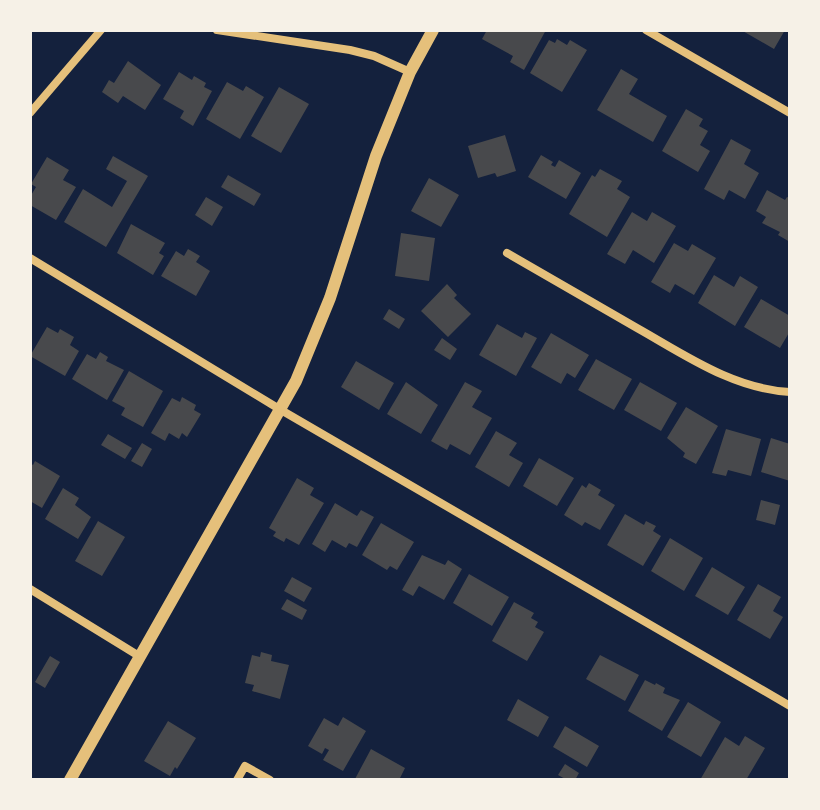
<svg xmlns="http://www.w3.org/2000/svg" width="820" height="810" viewBox="0 0 820 810" font-family="Lora,serif">
  <style>
    .building { fill: #48494c }
    .lines { fill: none; stroke-linecap: round; stroke-linejoin: round }
    .minor { stroke: #e5c07b; stroke-width: 8 }
    .tertiary { stroke: #e5c07b; stroke-width: 12 }
  </style>
  <rect width="100%" height="100%" fill="#14213d"/>
  <path class="building" d="M487,30H546L524,70L510,62L513,56L482,39Z
    M741,30H785L774,49Z
    M557,39L567,45L570,40L587,50L562,92L530,73L549,40L555,43Z
    M128,61L161,85L145,110L123,96L118,103L102,92L109,80L114,83Z
    M621,69L638,79L629,94L667,116L653,142L597,110Z
    M179,72L192,80L194,76L206,83L204,87L212,91L193,126L180,118L184,111L163,99Z
    M227,82L243,91L246,86L264,97L240,139L206,119Z
    M279,87L309,104L281,153L251,136Z
    M686,109L703,119L699,126L708,131L700,145L710,151L698,172L662,151Z
    M505,135L516,171L497,177L495,173L478,178L468,146Z
    M731,139L751,150L744,164L759,173L745,199L729,190L724,200L704,189Z
    M541,155L553,162L551,165L555,167L559,160L581,173L566,199L528,177Z
    M113,156L148,176L106,247L64,222L83,189L112,207L127,181L106,169Z
    M47,157L69,170L63,180L76,187L56,220L30,205V197L36,187L31,184Z
    M600,169L622,181L617,189L630,197L607,237L569,214L592,175L595,177Z
    M228,175L261,194L254,206L221,187Z
    M429,178L459,195L441,227L411,211Z
    M767,190L785,200L787,197L790,198V242L778,235L780,232L762,223L766,217L756,211Z
    M206,197L223,207L212,226L195,215Z
    M632,212L647,221L652,212L676,226L654,263L633,250L625,264L607,254Z
    M131,224L165,243L159,253L164,256L153,275L117,253Z
    M401,233L435,238L429,281L395,276Z
    M674,243L688,251L692,244L716,258L694,295L675,284L670,293L651,282Z
    M188,249L200,256L196,262L210,271L196,296L161,276L176,251L184,256Z
    M714,275L734,287L740,276L758,287L735,326L698,303Z
    M447,284L457,295L454,298L471,314L448,337L421,311Z
    M761,299L790,316V331L780,348L744,327Z
    M389,309L405,319L399,329L383,319Z
    M497,324L522,338L525,332L537,338L516,376L479,355Z
    M47,327L58,333L60,329L74,337L70,345L79,351L65,376L30,356Z
    M551,333L589,355L575,378L567,373L561,384L531,367Z
    M442,338L457,349L450,360L434,350Z
    M100,352L108,357L106,361L124,370L107,400L72,379L87,354L96,359Z
    M596,359L632,379L614,410L578,390Z
    M356,361L394,383L379,410L341,387Z
    M129,371L163,391L143,427L121,415L125,408L112,401Z
    M406,382L438,405L421,434L387,414Z
    M465,382L482,391L472,407L492,418L470,455L450,444L447,450L431,441Z
    M640,382L677,403L661,431L624,410Z
    M182,397L196,405L194,410L201,414L187,437L182,433L179,439L169,433L165,441L151,433L172,398L180,402Z
    M686,407L718,426L696,464L683,457L685,453L667,438Z
    M726,429L761,439L751,476L728,470L726,476L712,473Z
    M496,431L517,443L509,455L523,463L509,487L475,467Z
    M108,434L132,448L125,459L101,445Z
    M771,438L790,444V481L761,472Z
    M142,443L152,449L142,467L131,461Z
    M539,458L574,478L557,506L523,486Z
    M35,461L60,476L42,508L30,501V463L33,465Z
    M297,478L314,488L310,495L324,503L299,545L286,538L284,542L273,536L276,532L269,528Z
    M589,483L601,490L598,495L615,505L600,530L585,522L582,526L564,515L582,485L586,488Z
    M63,488L79,498L75,505L91,517L78,539L45,519Z
    M761,500L780,505L775,525L756,520Z
    M335,503L357,516L361,510L374,517L357,547L349,543L346,548L332,540L325,552L312,544Z
    M625,514L644,525L646,521L656,526L653,531L661,536L643,566L607,545Z
    M98,521L125,537L102,576L75,561Z
    M381,523L414,542L397,570L390,566L387,570L362,555Z
    M670,538L703,558L684,591L651,571Z
    M422,555L445,565L448,560L462,569L444,600L419,586L413,596L402,590Z
    M712,567L745,587L728,615L695,596Z
    M469,574L509,597L492,626L453,603Z
    M292,577L312,588L304,602L284,591Z
    M758,584L781,597L773,611L783,617L770,639L737,620Z
    M287,599L307,610L302,620L281,609Z
    M514,602L534,613L531,618L538,622L535,627L544,632L527,661L492,641Z
    M261,652L272,655L271,661L289,665L280,699L252,691L254,685L245,683L252,655L260,657Z
    M600,655L639,675L625,701L586,679Z
    M50,656L60,662L45,688L35,682Z
    M645,680L655,685L656,683L665,688L663,693L680,700L662,731L628,711Z
    M518,699L549,717L538,737L507,720Z
    M688,702L721,722L701,757L667,737Z
    M343,717L366,731L343,771L323,760L329,750L325,748L322,754L308,746L324,718L338,726Z
    M168,721L196,738L177,769L175,767L170,776L144,761Z
    M565,726L599,746L587,767L553,747Z
    M745,736L765,748L746,780H700L725,737L739,746Z
    M371,749L405,768L399,780L355,779Z
    M565,764L579,773L575,780H567L558,775Z"/>
  <g class="lines">
    <path class="minor" d="M217,30L350,50L374,56L410,72
      M646,30L790,113
      M30,113L101,30
      M507,253C550,278 594,303 637,328C685,355 733,389 790,392
      M30,258L281,410L790,706
      M30,589L139,656
      M237,780L245,766L270,780"/>
    <path class="tertiary" d="M70,780L296,381L330,298L376,156L410,72L433,30"/>
  </g>
  <rect width="820" height="810" fill="none" stroke="#f6f1e7" stroke-width="64"/>
</svg>
